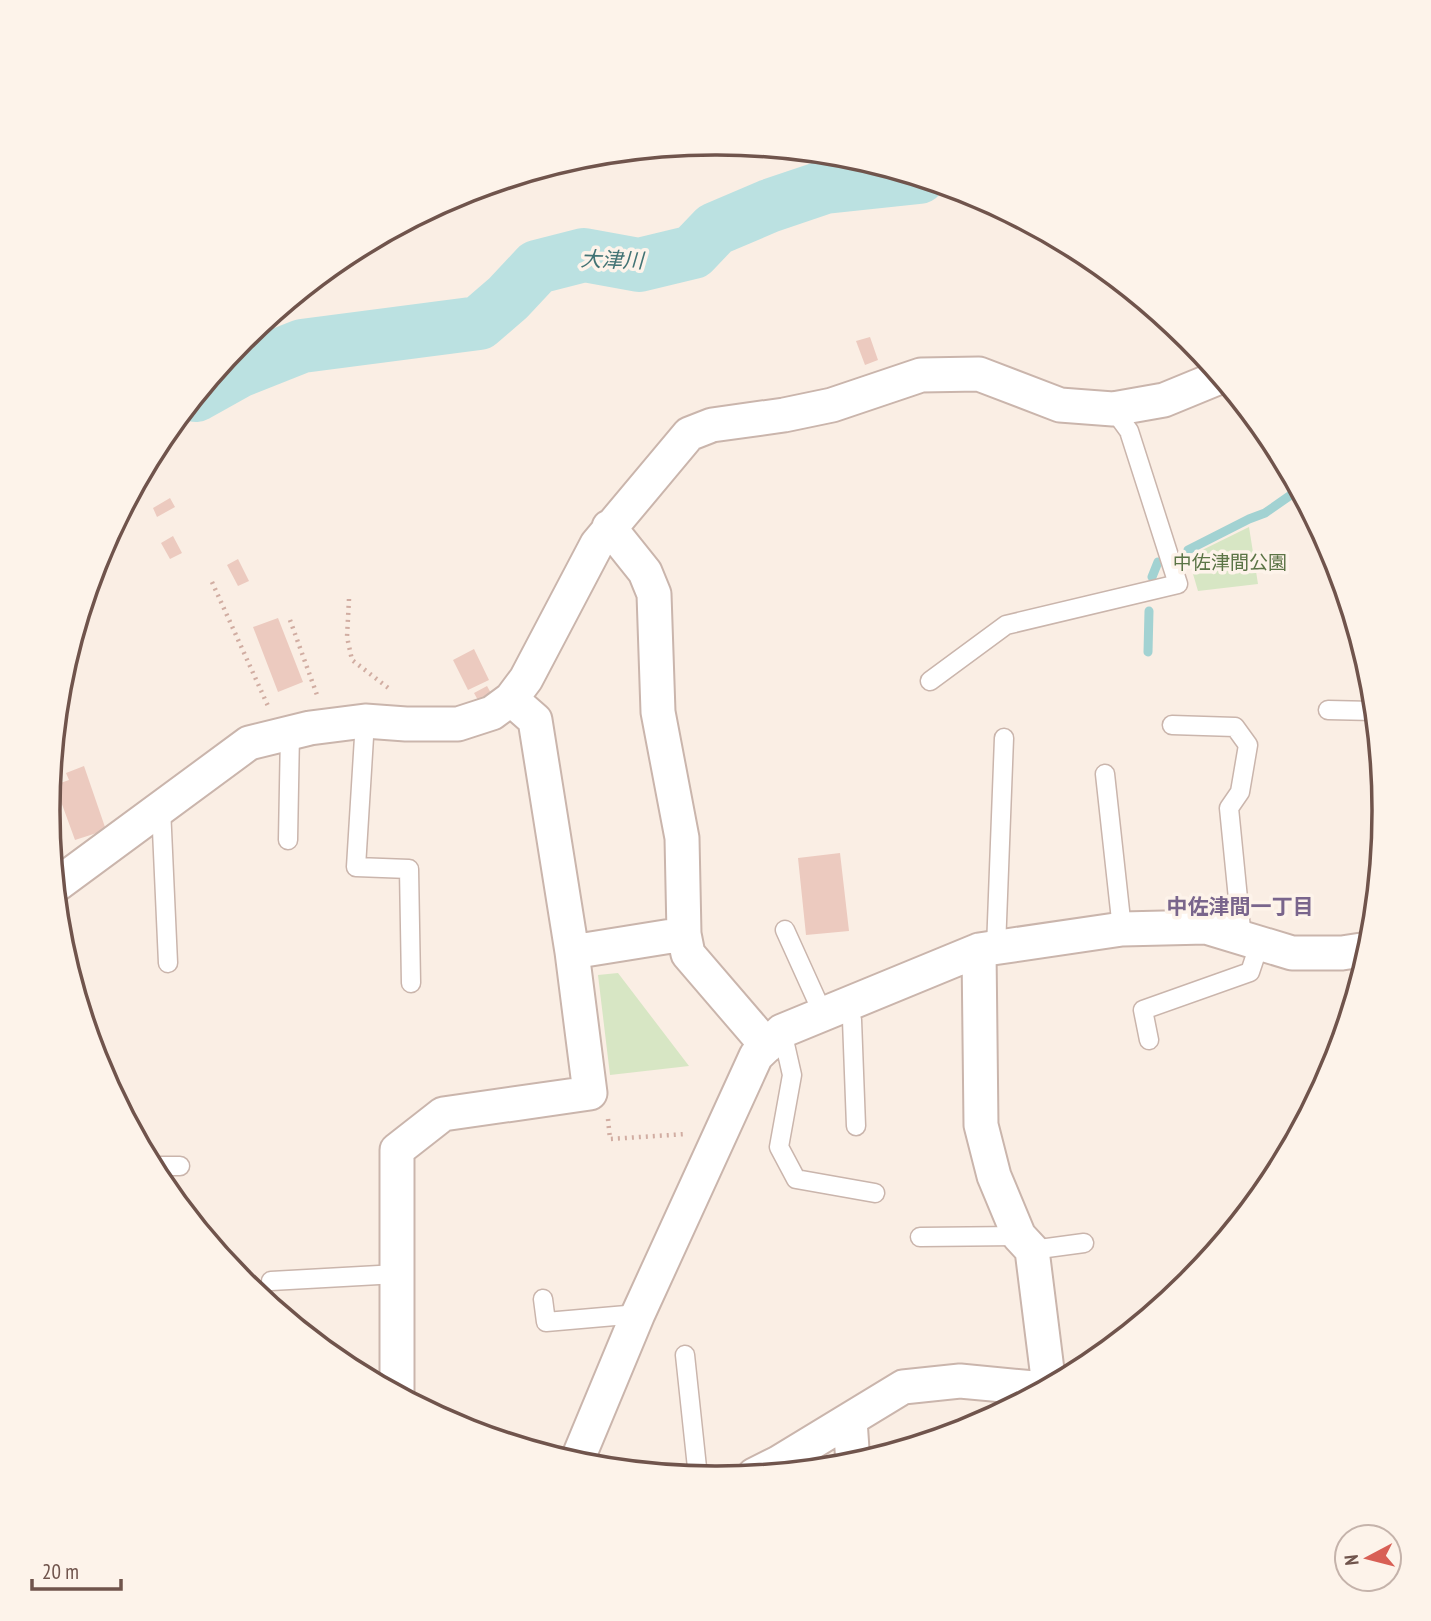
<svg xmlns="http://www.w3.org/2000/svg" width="1431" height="1621" viewBox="0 0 1431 1621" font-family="'PT Sans Narrow','Noto Sans JP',sans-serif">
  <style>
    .green { fill: #d7e6c4 }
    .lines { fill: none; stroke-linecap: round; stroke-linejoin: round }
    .stream { stroke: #a2d2d2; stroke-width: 9 }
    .river { stroke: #bbe1e1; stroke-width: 54 }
    .building { fill: #eccabf }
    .service-casing { stroke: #cab5ac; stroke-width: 21 }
    .minor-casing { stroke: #cab5ac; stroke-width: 37 }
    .path { stroke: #d1ada2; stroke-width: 4.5; stroke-dasharray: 2 5; stroke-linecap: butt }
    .service { stroke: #fff; stroke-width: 18 }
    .minor { stroke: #fff; stroke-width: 33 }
    .labels { text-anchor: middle; stroke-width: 7; stroke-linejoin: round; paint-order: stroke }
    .park-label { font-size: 19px; fill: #5b7446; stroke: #fdf3ea }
    .water-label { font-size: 21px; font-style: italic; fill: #427374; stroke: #fdf3ea }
    .neighbourhood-label { font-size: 21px; font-weight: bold; fill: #79658c; stroke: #fdf3ea }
    .rim { fill: none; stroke: #70544c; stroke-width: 3.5 }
  </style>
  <rect width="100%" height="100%" fill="#faeee4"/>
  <path class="green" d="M1249,527L1258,584L1198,591L1188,557Z
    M618,973L689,1066L610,1075L598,975Z"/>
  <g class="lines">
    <path class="stream" d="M1188,550L1249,519L1265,513L1298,490
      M1152,577L1158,562
      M1148,652L1149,611"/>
    <path class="river" d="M196,395L239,371L302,346L479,323L508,298L537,267L584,255L639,265L693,252L715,229L769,206L825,187L919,177"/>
  </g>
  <path class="building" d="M870,337L878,360L865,365L856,341Z
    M170,498L175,507L157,517L153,508Z
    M173,536L182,553L170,559L161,543Z
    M238,559L249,581L238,586L227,565Z
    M278,618L303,682L278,692L253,627Z
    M474,649L489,680L468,690L453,660Z
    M487,686L492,695L479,702L474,693Z
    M84,766L106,830L75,840L55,785L69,780L66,773Z
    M840,853L849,931L806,935L798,858Z"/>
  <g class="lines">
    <defs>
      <path id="service" d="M930,681L1006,625L1178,584L1129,431L1113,409
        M1328,710L1374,711
        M365,721L356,867L409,869L411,983
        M1172,725L1235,727L1248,745L1240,792L1229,808L1242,939
        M1105,774L1122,929
        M161,808L168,963
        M288,840L290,733
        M785,930L823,1014
        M996,948L1004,738
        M845,1004L852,1020L856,1126
        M782,1031L792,1075L779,1147L796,1179L875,1193
        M1149,1040L1143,1010L1250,972L1259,945
        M151,1166H180
        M920,1237L1019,1236
        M1032,1250L1084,1243
        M271,1281L397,1274
        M543,1299L546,1322L638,1314
        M685,1355L698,1477"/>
      <path id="minor" d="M609,527L645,572L654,594L658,712L682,838L684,934L688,954L767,1046
        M55,886L249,743L310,728L365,721L406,724H458L492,713L511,699L526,679L597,544L689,434L712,425L784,415L832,405L921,375L979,374L1060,405L1113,409L1164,400L1220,377
        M979,950L981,1125L994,1176L1019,1236L1032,1250L1049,1386
        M572,952L684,934
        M397,1394V1150L443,1114L590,1093L572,952L535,720L511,699
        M850,1420L853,1464
        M576,1463L638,1314L756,1056L782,1031L979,950L1122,929L1206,927L1292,953H1342L1368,949
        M754,1475L778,1463L903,1387L960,1381L1045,1389"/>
    </defs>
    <use href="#service" class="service-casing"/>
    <use href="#minor" class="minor-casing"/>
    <path class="path" d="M212,582L268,706
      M349,599L347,637L352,660L391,690
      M290,620L317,695
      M608,1119L610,1139L686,1134"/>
    <use href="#service" class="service"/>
    <use href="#minor" class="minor"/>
  </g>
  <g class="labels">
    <g class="park-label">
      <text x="1230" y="569">中佐津間公園</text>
    </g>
    <g class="water-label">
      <text transform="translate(612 260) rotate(2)" y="7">大津川</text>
    </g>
    <g class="neighbourhood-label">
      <text x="1240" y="914">中佐津間一丁目</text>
    </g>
  </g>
  <path d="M0 0H1431V1621H0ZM715 155H717A655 655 0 0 1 1372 810V811A655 655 0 0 1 717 1466H715A655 655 0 0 1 60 811V810A655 655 0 0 1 715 155Z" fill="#fdf3ea" fill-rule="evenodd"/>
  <path class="rim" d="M715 155H717A655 655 0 0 1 1372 810V811A655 655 0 0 1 717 1466H715A655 655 0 0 1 60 811V810A655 655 0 0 1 715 155Z"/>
  <g transform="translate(1368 1558) rotate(263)"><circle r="33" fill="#fdf3ea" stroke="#c5b3ab" stroke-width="2"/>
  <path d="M0-5L12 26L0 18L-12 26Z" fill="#d85f55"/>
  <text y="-10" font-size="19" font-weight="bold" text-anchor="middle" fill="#70544c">N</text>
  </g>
  <path d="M32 1579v10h89v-10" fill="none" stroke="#70544c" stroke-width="3.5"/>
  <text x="42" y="1579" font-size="21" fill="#70544c" stroke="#fdf3ea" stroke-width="5" paint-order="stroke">20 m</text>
</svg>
